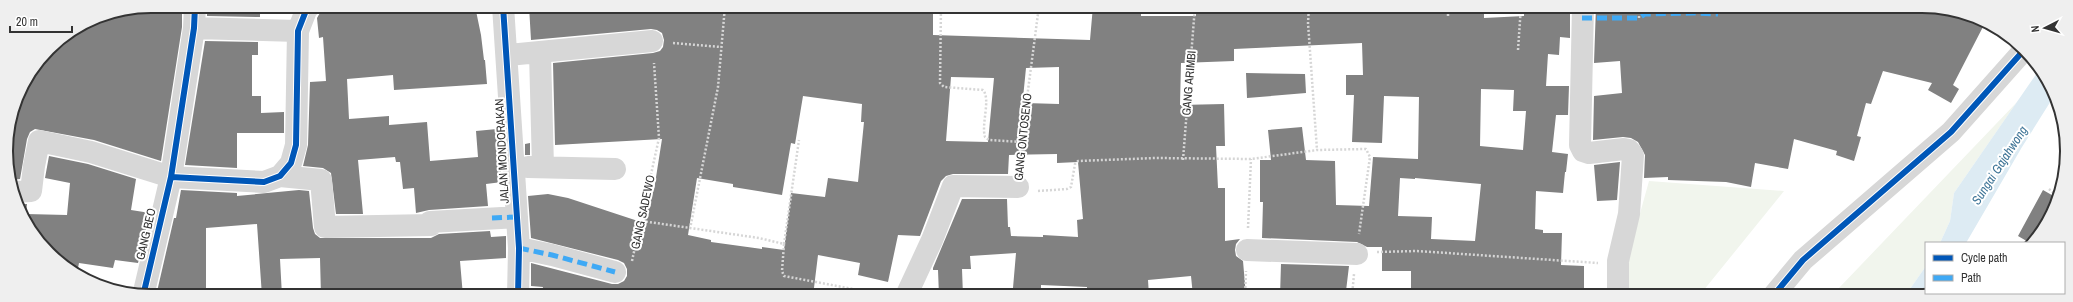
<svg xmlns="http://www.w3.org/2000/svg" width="2073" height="302" viewBox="0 0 2073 302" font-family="'Archivo Narrow',sans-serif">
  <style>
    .green { fill: #f1f5ed }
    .water { fill: #ddebf3 }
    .building { fill: #818181; fill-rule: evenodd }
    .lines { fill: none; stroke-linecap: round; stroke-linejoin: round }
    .path { stroke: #d6d6d6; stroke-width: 2.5; stroke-dasharray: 2 2; stroke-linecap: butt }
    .minor { stroke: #d7d7d7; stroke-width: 22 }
    .quiet { stroke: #3fa9f5; stroke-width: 5; stroke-dasharray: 10 5; stroke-linecap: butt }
    .cycleway-casing { stroke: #fff; stroke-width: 8 }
    .cycleway { stroke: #0057b8; stroke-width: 6 }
    .labels { text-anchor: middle; stroke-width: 4; stroke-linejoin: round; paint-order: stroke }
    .street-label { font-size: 12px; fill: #333; stroke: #fff }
    .water-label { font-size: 13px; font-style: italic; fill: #3f7597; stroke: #fff }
    .rim { fill: none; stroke: #333; stroke-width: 2 }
  </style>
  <rect width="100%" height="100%" fill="#fff"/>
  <path class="green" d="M2017,102L1954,193L1950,221L1940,243H1926V266L1905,296H1835L1838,289Z
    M1649,181L1784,191L1699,296H1627L1626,264Z"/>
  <path class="water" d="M2039,70L2054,96L2022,147L1966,243H1940L1950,221L1954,193Z
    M1926,266V293H1934L1932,296H1905Z
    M1838,289L1835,296H1812Z"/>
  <path class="building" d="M151,6H182V27L161,161L94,140L35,129L30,132L27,139L20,179L11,180L6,142L17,96L49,48L96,17Z
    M207,6H260V17L207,16Z
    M346,6H394V9L425,6H475L481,35L484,60H485L487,84L394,90L393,75L347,79L349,119L389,116V125L427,122L430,161L478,157L476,131L497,129L502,182L486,184L488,206L429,210L416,213L414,188L403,189L400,162H396L395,157L358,160L363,214H336L331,173L323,168L303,166L308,145L310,82L326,81L323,37L319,38L317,18L321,11L346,9Z
    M529,6H639L681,11L682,6H933V35L1090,40L1093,6H1141V16H1196V11L1242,10L1241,6H1436V13L1467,12V6H1484V18L1524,16V6H1570V38L1560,37L1559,55L1548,54L1546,86H1569L1568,115H1556L1552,152L1568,154L1566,172H1565L1563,193L1536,191L1535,229L1543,230V233H1562L1561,265L1584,266V296L1411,295V271H1382V247H1367L1357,242L1262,238L1263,202H1260V160H1271L1268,130L1302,127L1306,160L1335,161L1336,205L1369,206L1373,157L1418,159L1419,97L1384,96L1382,143L1352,142L1354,95H1346V75H1363L1362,43L1234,49V61L1181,63L1180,105L1224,104L1225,146H1216L1218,188H1225V241L1240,239L1236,244L1235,250L1236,256L1243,261L1246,296H1193L1191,276L1148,280L1149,296H1087V287L1041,285V290L1013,288L1016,253L970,256L971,269H962L963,296H939L938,270H933V268L962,199H1007L1008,227H1010L1011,236L1043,237V235L1078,237L1077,220L1083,219L1078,162L1057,163V154L1009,155L1008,174H953L946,176L941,181L920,236L898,235L888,282L858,275L860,263L818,255L813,296H541L543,287L531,286V263L612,284H618L624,281L627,276V269L624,263L618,260L531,238L528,196L548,194L568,198L644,223L649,190H654L662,139L555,145L553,63L653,53L660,51L663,47L664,40L662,33L657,30L651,29L531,40ZM1059,67V104L1025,103V98H1023L1026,68ZM951,77L994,78L988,142L946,141ZM1481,89L1514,90L1513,111H1526L1523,150L1480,146ZM803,96L862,104L861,122H864L858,182L828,178L825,197L791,193L784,250L762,247V249L711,242V240L688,235L697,178L733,184V187L782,195L791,143L795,144ZM1400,178L1415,179V178L1481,184L1475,241L1431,239L1432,217L1398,216Z
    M1596,6H1762V8L1801,14L1802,6H1932L1986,21L1953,85L1959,89L1951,103L1928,90L1932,83L1883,71L1871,104L1866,103L1857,136L1861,137L1854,161L1836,155L1837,151L1794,139L1788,169L1755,163L1751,187L1726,182L1668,180V177L1644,178L1645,155L1638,142L1631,138L1623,137L1593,140L1594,96L1622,93L1620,61L1594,63Z
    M205,41L258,42V55H252V96H261V113L284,112V133H237V168L185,165Z
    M1246,73L1305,74L1306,93L1247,98Z
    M530,143V155H525V144Z
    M49,156L88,164L136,179L131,210L150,213L138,263L115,260L113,268L79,263L77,273L42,247L18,204H27L26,214L67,215L70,183L45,178Z
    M1620,162L1617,200L1597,201L1594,165Z
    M181,190L237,193V196L299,190L309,191L313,228L315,234L320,238H431L439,234L490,231L491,237L506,236V258L460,261L463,296H321L320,258L280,259L282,296H262L257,224L206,228V296H156L174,218H176Z
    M2043,190L2057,198L2052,215L2032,243H2030L2018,236Z
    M1281,264L1349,266L1346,291H1344V296H1280Z"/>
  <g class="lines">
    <path class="path" d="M941,6L940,83L944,87L983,90C991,99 981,124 985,137L989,140L1021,142
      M1309,6L1308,23L1317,150
      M1448,16V6
      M1639,18V6
      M673,43L721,47
      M1518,50L1521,6
      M1183,160L1195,6
      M1018,167L1039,6
      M2049,189L2057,196
      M1038,191L1067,189L1071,187L1075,164L1078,161L1156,158L1251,159L1317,150L1366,149L1370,157L1359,234
      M642,221L759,238L784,244L782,271L784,276L885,295
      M1248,228L1251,159
      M690,229L718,87L725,6
      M784,244L799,140
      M1377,252L1417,251L1598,263
      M632,261L659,138L654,63
      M1245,296L1246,271
      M1352,296L1354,274"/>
    <path class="minor" d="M503,6L519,248L518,296
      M1583,6L1580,145L1583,151L1589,153L1624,149L1629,150L1633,155L1629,214L1618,261V296
      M194,28L298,31
      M540,53L543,167
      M508,55L652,41
      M528,167L615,169
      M280,176L321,180L325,227L431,225L430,222L517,217
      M13,192L31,191L34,166L39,141L91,152L171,177L264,182L280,176L291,163L296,145L298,31L307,8L310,6
      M519,248L552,255L615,272
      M1247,250L1357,254
      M143,296L171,177L194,28L195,6
      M906,296L932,240L953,186L1018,187
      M1773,296L1803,260L1951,132L2024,50"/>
    <path class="quiet" d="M1582,18H1639L1645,14L1693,13L1718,14
      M492,218L517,217
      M519,248L552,255L615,272"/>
    <defs>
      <path id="cycleway" d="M503,6L519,248L518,296
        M171,177L264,182L280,176L291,163L296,145L298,31L307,8L310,6
        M143,296L171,177L194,28L195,6
        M1773,296L1803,260L1951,132L2024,50"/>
    </defs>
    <use href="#cycleway" class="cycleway-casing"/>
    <use href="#cycleway" class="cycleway"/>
  </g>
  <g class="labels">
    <g class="street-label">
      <text transform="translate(1189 83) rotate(-85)" y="4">GANG ARIMBI</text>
      <text transform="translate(1023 137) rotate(-84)" y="4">GANG ONTOSENO</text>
      <text transform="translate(502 151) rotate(-93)" y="4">JALAN MONDORAKAN</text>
      <text transform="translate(643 212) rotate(-78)" y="4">GANG SADEWO</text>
      <text transform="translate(146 234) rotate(-77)" y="4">GANG BEO</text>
    </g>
    <g class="water-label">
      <text transform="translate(1999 165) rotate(-57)" y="5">Sungai Gajahwong</text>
    </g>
  </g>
  <path d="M0 0H2073V302H0ZM151 13H1922A138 138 0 0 1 2060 151V151A138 138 0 0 1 1922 289H151A138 138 0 0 1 13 151V151A138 138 0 0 1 151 13Z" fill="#efefef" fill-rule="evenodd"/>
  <path class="rim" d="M151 13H1922A138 138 0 0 1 2060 151V151A138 138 0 0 1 1922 289H151A138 138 0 0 1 13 151V151A138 138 0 0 1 151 13Z"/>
  <rect x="1925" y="242" width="140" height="52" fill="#ffffff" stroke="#adadad"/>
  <rect x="1933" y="255" width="20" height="6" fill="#0057b8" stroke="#adadad"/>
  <text x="1961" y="262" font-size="12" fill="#333333">Cycle path</text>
  <rect x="1933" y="275" width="20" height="6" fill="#3fa9f5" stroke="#adadad"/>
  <text x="1961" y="282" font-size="12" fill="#333333">Path</text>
  <g transform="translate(2045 28) rotate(264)" stroke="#ffffff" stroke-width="3" paint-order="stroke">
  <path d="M0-3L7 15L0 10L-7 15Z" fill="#333333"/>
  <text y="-6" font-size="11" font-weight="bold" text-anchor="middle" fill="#333333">N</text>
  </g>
  <path d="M10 26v6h62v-6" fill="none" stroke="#333333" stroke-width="2"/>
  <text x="16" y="26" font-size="12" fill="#333333" stroke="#ffffff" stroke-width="3" paint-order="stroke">20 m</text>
</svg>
